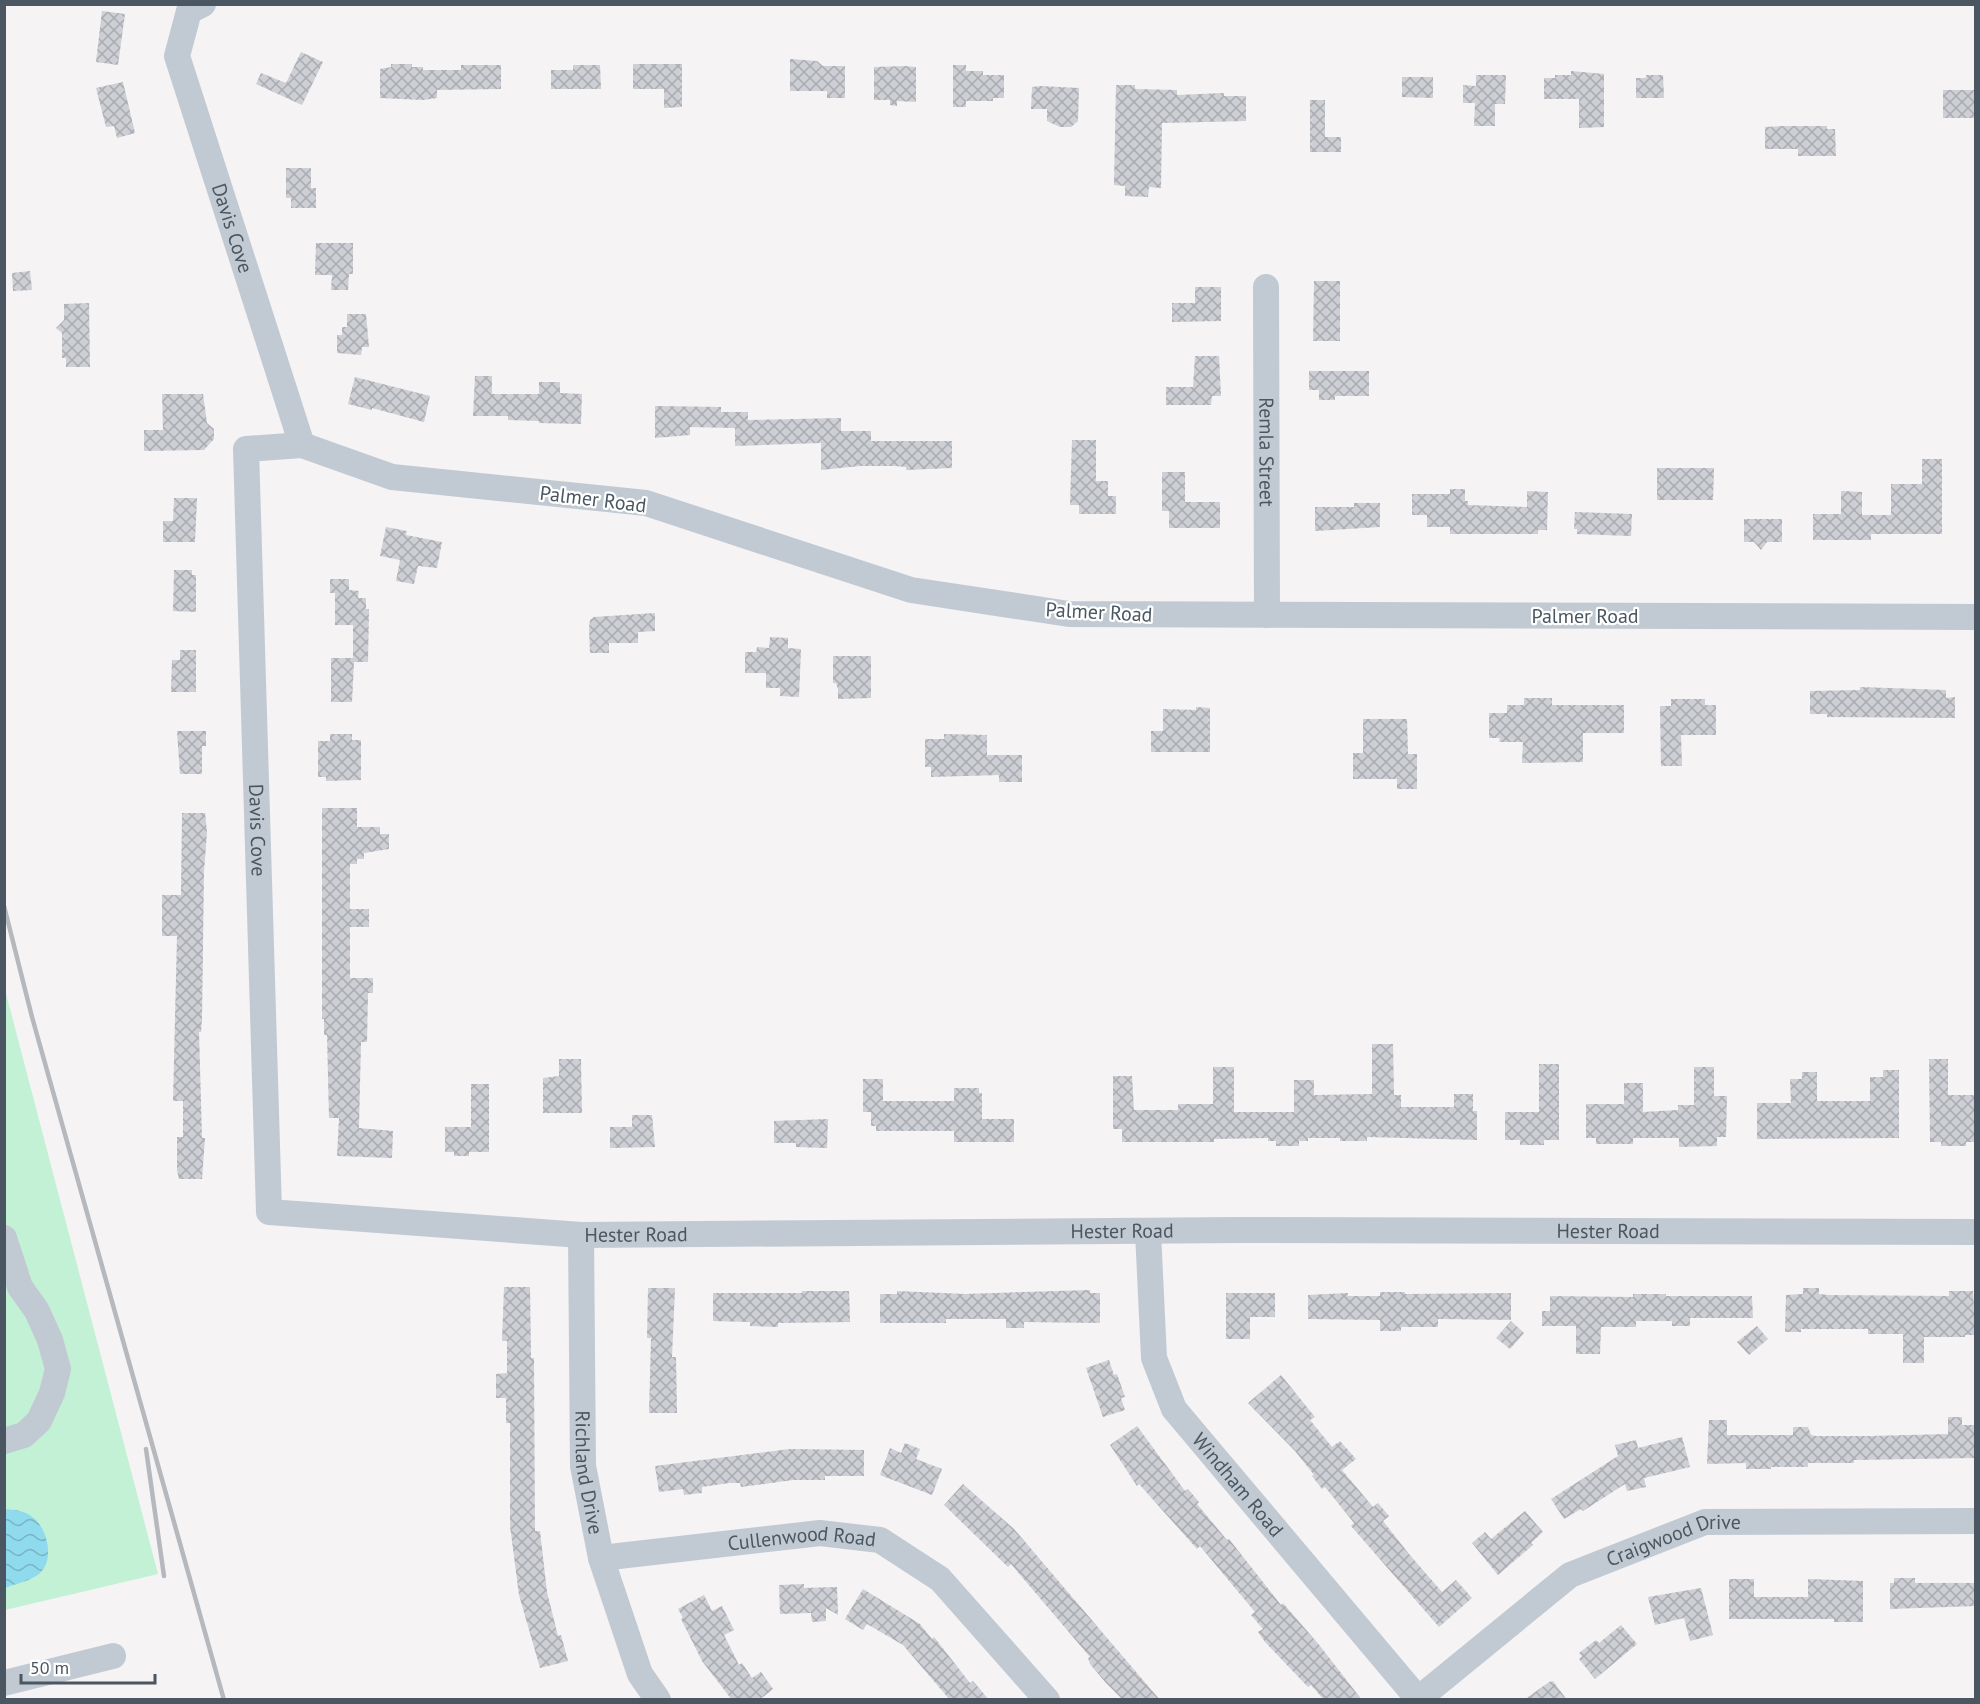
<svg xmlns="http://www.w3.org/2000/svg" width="1980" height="1704" viewBox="0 0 1980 1704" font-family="'PT Sans',sans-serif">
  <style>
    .grass { fill: #c3f1d5 }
    .water { fill: url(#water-waves) }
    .building { fill: url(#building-cross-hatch) }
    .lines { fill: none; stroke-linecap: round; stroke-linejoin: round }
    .minor { stroke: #c1cad2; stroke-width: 26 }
    .rail { stroke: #b5b8bd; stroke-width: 4.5 }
    .labels { text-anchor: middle; stroke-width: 4.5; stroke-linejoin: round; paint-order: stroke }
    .street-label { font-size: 20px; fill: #4a5661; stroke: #fff }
  </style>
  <defs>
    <pattern id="water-waves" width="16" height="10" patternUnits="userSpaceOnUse" patternTransform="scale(1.5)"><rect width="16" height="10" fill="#90daee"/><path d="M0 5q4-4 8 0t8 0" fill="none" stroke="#78b4c4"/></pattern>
    <pattern id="building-cross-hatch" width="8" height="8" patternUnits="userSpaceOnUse" patternTransform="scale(1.5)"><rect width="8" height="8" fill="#cdcfd5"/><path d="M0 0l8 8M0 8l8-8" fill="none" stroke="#a8abb0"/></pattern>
  </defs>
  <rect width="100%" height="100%" fill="#f5f3f3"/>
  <path class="grass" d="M4,986L158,1574L5,1610H4Z"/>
  <path class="water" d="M5,1509C14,1510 23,1510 31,1516C47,1526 56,1560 39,1574C30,1581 15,1584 5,1588Z"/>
  <path class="building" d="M102,11L125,14L118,65L96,62Z
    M301,52L323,62L302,105L256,84L261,73L286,83Z
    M790,59L817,61L823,66H845V98H827V91H790Z
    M391,64H412V67H423V70H461V65H501V89L437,90V98L423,100L380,98V69L391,67Z
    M633,64H682V107L664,108V89H633Z
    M573,65H600L601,89H551V70H573Z
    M953,65H966V71H983V75H1004V98H993V101H966V107H953Z
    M905,66L916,67V102L897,101V106L890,105V100H874V67Z
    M1571,71L1604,74V127L1579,128V99H1544V78H1555V75H1571Z
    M1476,75H1506L1505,104H1495V126H1474L1475,103H1463V85L1476,86Z
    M1646,75H1663L1664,98H1636V78H1646Z
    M1402,77H1433V98L1402,97Z
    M123,82L135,133L117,138L114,126L106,127L96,88Z
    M1116,85H1135V89L1177,90V95L1224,93V96H1246V121L1162,123L1161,188L1149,187L1148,197L1125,196V186L1114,185Z
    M1040,86L1079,88L1078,121L1071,127H1060L1047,121V109H1031L1032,87Z
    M1943,90H1976V118H1943Z
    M1310,100H1325V137H1341V152H1310Z
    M1783,126H1827V129H1835L1836,156H1798V149H1765V127Z
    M286,168H311V188H316V208H291V198H286Z
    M316,243H353V274H349L348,290H331L332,275H315Z
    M30,271L32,290L13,291L12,273Z
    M1314,281H1340V341H1313Z
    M1195,287H1221V321L1172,322V303H1195Z
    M89,303L90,367H66V358H62V333L56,328L64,320V304Z
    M347,314H366L369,347H362L361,355L337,353V335H342V327H347Z
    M1195,356H1219L1221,396H1212L1211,405H1166V387H1193Z
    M1309,371H1369V396H1335V400H1319V390H1309Z
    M475,376H492V394H539V382H560V393L582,394L581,424L539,423V421L508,420V416H473Z
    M355,377L430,396L424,422L372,408V410L348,404Z
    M162,394H203L207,423L214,429V439L204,450L144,451V430H163Z
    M655,406L721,407V412H748V420L841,418V431H871V441H952V468L906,470V467L895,466H860L821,470V443L735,446V428L690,427V435L655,438Z
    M1072,440H1096V481H1108V496H1116V514H1079V505H1070Z
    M1922,459H1942V534H1871V540H1813V514H1841V491L1862,492V515H1891V484H1922Z
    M1657,468H1714L1713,500H1657Z
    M1162,472H1185V502H1220V528H1169V511H1162Z
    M1450,489H1465V501H1468V505L1527,507V491L1548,492L1547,530H1538V534H1450V527H1427V515H1412V494H1450Z
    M174,498H197L195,542H163V521H173Z
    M1354,503H1380V527L1315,531V507H1354Z
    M1575,512L1632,514L1631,536L1577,534V529H1574Z
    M1744,519H1782V542H1767L1761,550L1754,542H1744Z
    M386,527L407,531L406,535L442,542L437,568L418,566L414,584L396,581L400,560L380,556Z
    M174,570H192V575H196V612L173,611Z
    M330,579H349V590L359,591L358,598H366V609H369L368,662H354L352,702H331V658H353V625H335V593H330Z
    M655,613V631L638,632V643H609V653H590L589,629L590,620L594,617Z
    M770,637L788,638V648L801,649L799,697L780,696V688H766V673H745V652H756L757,647L769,648Z
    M180,650H196V692H171L172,660H180Z
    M833,656H871V698L838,699V689L836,683H833Z
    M1860,687L1946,690V698L1955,697V718L1827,717V714H1810V691L1860,690Z
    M1524,698H1552V705H1624V733H1583V762L1522,763L1523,742H1499L1500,738H1489V713H1507V705H1524Z
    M1671,699H1705V705H1716V735H1681L1682,766H1661L1660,706H1671Z
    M1196,707L1210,708V752H1151V731H1163V709L1196,710Z
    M1363,719H1407L1408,754H1417V789H1397V779H1353V753H1363Z
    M177,731H206V746H202V774H180Z
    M330,734H352V740H361V780L326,781V777H318V741H330Z
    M944,734L987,735V755H1022V782H999V775L931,777V767H925V739H944Z
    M322,808H357V827H380V834H389V849L364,853V859H357V864H350V909H369V927H350V978H373V993H368L367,1042H361L359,1128L393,1131L392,1158L337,1156L339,1118H329L327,1035H324V1019H322Z
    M182,813H205L207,832L204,871L202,1019L201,1032H199L202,1138H205L202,1179H179L177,1170V1137H183V1101H173L177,936H162V895H181Z
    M1372,1044H1393L1394,1095H1401V1107H1454V1094H1473V1111H1477V1140L1367,1137V1141H1340V1138H1308V1141H1299V1146H1276V1141H1268V1138L1214,1139V1142H1122V1129H1113V1076H1132L1134,1110H1178V1104H1213V1067H1234V1112H1294V1080H1314V1095L1372,1094Z
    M559,1059H581L582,1113H543V1078L559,1076Z
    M1929,1059H1948V1095H1976V1142H1966V1146H1941V1142H1930Z
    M1539,1064H1559V1140H1544V1145H1520V1140H1505V1112H1539Z
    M1694,1067H1714V1096H1727L1726,1137H1717V1146L1679,1147V1138H1633V1144H1596V1138H1586V1104H1624V1083H1643V1112L1678,1110V1105H1694Z
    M1883,1070H1899V1138L1757,1139V1103H1791L1790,1079H1802V1072H1817V1101H1870V1077H1883Z
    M863,1079H883V1101H954V1088H979V1093H982V1119H1014V1142H954V1131H876V1126H871V1112H863Z
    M471,1084H489V1152H469V1156H454V1152H445V1127H471Z
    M632,1115H652L655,1147L610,1148V1127H632Z
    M828,1119L827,1148L796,1147V1143H774V1121Z
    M504,1287H530L531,1358H534L535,1531H540L547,1592L558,1636L561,1635L568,1661L540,1668L519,1595L510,1526V1423H506V1398H496V1374L507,1373V1341H502Z
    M648,1288H675L672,1357H676L677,1413H649L651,1338H647Z
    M1803,1288H1819V1294L1828,1295L1949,1296V1291H1973L1976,1335H1965V1337H1924V1363H1903V1334H1868V1329H1801V1332H1785L1786,1295L1803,1294Z
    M1090,1290V1293H1100V1323L1024,1322V1328H1006V1319H946V1323H880V1294H897V1291L965,1294Z
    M802,1291H849L850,1322L778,1323V1327L750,1326V1322L713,1321V1293H802Z
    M1380,1292H1405V1294L1511,1293V1320L1438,1319V1327H1401V1331H1380V1320L1308,1319V1295L1348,1293V1296H1380Z
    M1226,1293H1275V1317H1250V1339H1226Z
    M1633,1294H1666V1296H1752L1753,1318H1690V1326H1672V1321H1636V1327H1601L1600,1354H1576V1326H1542V1311H1550V1296L1633,1297Z
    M1511,1321L1524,1333L1510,1349L1496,1338Z
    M1757,1326L1768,1339L1749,1355L1737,1342Z
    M1109,1360L1114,1375L1117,1374L1125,1397L1121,1398L1125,1410L1103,1417L1086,1368Z
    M1281,1375L1315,1417L1310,1420L1332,1447L1340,1441L1356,1459L1342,1470L1373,1507L1378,1503L1389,1516L1383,1521L1409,1554L1442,1592L1456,1580L1472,1598L1439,1627L1351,1526L1354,1523L1325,1487L1322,1489L1312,1476L1314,1475L1295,1451L1248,1403Z
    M1948,1417H1962V1425H1976V1458L1854,1460V1463H1808V1467H1771V1469H1746V1463L1707,1464L1709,1420H1727V1435H1793V1427H1808L1811,1435L1816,1436H1870L1948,1434Z
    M1137,1426L1185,1491L1188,1489L1199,1502L1197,1504L1227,1540L1229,1539L1281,1605L1283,1603L1320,1646L1362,1700H1324L1311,1685L1308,1687L1265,1642L1258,1632L1263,1629L1251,1615L1255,1612L1200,1546L1197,1549L1139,1484L1137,1486L1110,1445Z
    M1682,1437L1690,1467L1644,1478L1646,1487L1627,1491L1625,1484L1583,1511L1581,1509L1564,1519L1551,1499L1618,1456L1615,1445L1636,1440L1638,1448Z
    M905,1443L920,1449L916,1459L942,1469L932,1495L880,1475L890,1448L901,1453Z
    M790,1449L864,1450V1476H825V1480H793L741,1487L740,1483H729L702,1487V1493L684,1495L683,1489L659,1492L655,1466Z
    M963,1484L1014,1529L1160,1700H1123L1106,1683L1090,1664L1088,1658L1090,1657L1011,1564L1008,1567L944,1505Z
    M1525,1511L1543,1532L1531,1543L1533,1545L1498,1575L1472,1543L1485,1532L1491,1539Z
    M1894,1578H1915V1583H1976V1606L1890,1609V1583H1894Z
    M1729,1579H1754V1597H1808V1579L1863,1581V1622H1834V1619H1729Z
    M804,1584V1588L837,1587L838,1615L826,1608V1621L812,1622L811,1613L780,1614L779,1585Z
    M1701,1588L1713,1635L1690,1641L1684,1618L1655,1625L1648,1597Z
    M863,1589L920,1624L932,1639L934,1637L970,1683L973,1681L989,1700H950L903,1645L867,1624L863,1630L845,1619Z
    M704,1595L712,1611L722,1606L734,1630L724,1635L739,1665L742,1663L752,1678L761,1672L773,1689L759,1700H732L702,1661L681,1619L683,1618L678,1609Z
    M1621,1625L1637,1644L1595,1679L1579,1659L1582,1656L1579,1653L1596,1640L1599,1643Z
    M1553,1681L1567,1700H1524L1549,1682Z"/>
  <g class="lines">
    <g class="minor">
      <path id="s1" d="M203,4L189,11L177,56L302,445"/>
      <path id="s2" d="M1266,287L1267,615"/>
      <path id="s3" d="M1976,617L1069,614L911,590L646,503L392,477L302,445L246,449L269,1212L581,1235L1239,1230L1976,1232"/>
      <path id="s4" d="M1148,1232L1154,1358L1174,1409L1419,1700"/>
      <path id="s5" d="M581,1235L583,1466L601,1558L640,1674L658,1700"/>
      <path d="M4,1238L20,1287L37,1311L50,1340L58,1369L52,1393L39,1421L24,1435L4,1441"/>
      <path id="s6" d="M601,1558L820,1533L880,1540L940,1579L1047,1700"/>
      <path d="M4,1683L113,1656"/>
      <path id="s7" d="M1417,1700L1570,1575L1705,1522L1976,1521"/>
    </g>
    <path class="rail" d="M4,906L32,1017L224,1700
      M146,1449L164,1576"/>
  </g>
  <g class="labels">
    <g class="street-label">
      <text dy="7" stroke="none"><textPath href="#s1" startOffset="243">Davis Cove</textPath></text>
      <text dy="7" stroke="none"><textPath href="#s2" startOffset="165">Remla Street</textPath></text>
      <text transform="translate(593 499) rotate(7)" y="7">Palmer Road</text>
      <text transform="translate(1099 612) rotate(3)" y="7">Palmer Road</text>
      <text x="1585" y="623">Palmer Road</text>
      <text dy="7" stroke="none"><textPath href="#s3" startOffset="2134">Davis Cove</textPath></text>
      <text dy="7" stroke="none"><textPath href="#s3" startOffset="3856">Hester Road</textPath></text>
      <text dy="7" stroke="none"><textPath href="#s3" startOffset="3370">Hester Road</textPath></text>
      <text dy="7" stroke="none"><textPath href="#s3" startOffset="2884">Hester Road</textPath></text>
      <text dy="7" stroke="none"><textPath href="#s5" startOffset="238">Richland Drive</textPath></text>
      <text dy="7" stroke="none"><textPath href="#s4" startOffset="280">Windham Road</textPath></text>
      <text dy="7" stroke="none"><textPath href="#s6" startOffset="202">Cullenwood Road</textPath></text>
      <text dy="7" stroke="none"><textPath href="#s7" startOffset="308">Craigwood Drive</textPath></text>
    </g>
  </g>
  <rect width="1980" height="1704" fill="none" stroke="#4a5661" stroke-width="12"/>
  <path d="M21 1674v9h134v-9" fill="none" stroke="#4a5661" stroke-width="3"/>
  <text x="30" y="1674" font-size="18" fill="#4a5661" stroke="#ffffff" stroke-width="4.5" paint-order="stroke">50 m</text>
</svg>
